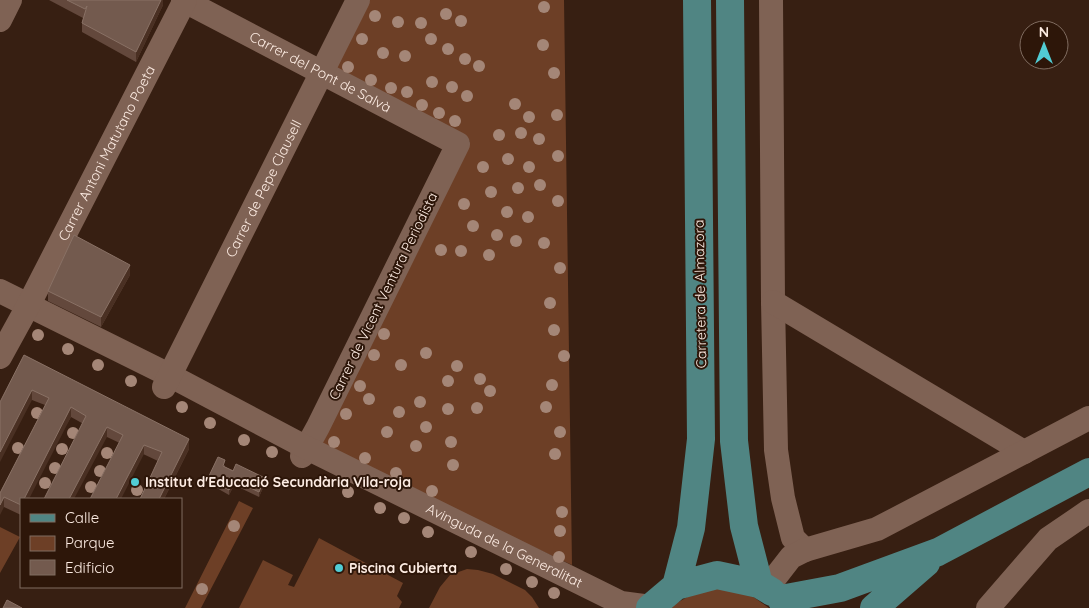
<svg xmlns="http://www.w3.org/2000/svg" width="1089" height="608" viewBox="0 0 1089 608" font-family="Quicksand,sans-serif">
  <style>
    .green { fill: #6d3f26 }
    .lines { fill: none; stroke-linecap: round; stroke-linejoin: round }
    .minor { stroke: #7f6254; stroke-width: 24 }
    .major { stroke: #508583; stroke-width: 28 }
    .tree { fill: #a48677 }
    .wall { fill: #63483c }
    .shaded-wall { fill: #4a3023 }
    .building { fill: #735a4e; stroke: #897165 }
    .poi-dot { fill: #51ccd4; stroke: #2d1609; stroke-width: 2 }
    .labels { text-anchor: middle; stroke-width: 4; stroke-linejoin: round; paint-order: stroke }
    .street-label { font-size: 14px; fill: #fdece3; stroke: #2d1609 }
    .poi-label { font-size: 14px; font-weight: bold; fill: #fdece3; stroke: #2d1609; text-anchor: start }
  </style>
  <rect width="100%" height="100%" fill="#371f12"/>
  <path class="green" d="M370,0H564L572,565L319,447L470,141L335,71Z
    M239,501L253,508L201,608H185Z
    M0,527L20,537L0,573Z
    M319,538L403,583L397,596L402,602L399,608H239L263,560L293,575L288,585L294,587Z
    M467,569L478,570L493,574L525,590L532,597L539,608H429L440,587L450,575Z
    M710,589H726L752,596L769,608H668L696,592Z"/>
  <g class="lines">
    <g class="minor">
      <path id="s1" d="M183,0L458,144L318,427L302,456"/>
      <path d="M771,0L773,302L776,450L783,498L793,538L805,550"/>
      <path d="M0,20L10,0"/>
      <path id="s2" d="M0,291L169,375L307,448L621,603L651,607"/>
      <path d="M773,302L1024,452"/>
      <path id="s3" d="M0,357L28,306L185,0"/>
      <path id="s4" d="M164,387L358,0"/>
      <path d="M767,588L791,557L805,550L877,529L1089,418"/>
      <path d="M988,608L1048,539L1089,511"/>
    </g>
    <path class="major" d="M730,0L734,441L744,526L759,584
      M676,586L691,528L701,439L697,0
      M781,599L840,588L938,552L1089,472
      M650,608L676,586L717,575L759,584L772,592
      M874,608L926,563"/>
  </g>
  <g class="tree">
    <circle cx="544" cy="7" r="6"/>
    <circle cx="446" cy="14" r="6"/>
    <circle cx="375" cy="16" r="6"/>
    <circle cx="461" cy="21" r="6"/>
    <circle cx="398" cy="22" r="6"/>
    <circle cx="421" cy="23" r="6"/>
    <circle cx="362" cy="39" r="6"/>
    <circle cx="431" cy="39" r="6"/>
    <circle cx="543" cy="45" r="6"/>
    <circle cx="448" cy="49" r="6"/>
    <circle cx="383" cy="53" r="6"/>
    <circle cx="405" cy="56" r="6"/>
    <circle cx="465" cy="59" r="6"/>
    <circle cx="479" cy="66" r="6"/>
    <circle cx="348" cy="67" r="6"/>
    <circle cx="554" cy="73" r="6"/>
    <circle cx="371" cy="80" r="6"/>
    <circle cx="432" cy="82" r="6"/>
    <circle cx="452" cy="87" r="6"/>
    <circle cx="391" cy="88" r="6"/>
    <circle cx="407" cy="92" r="6"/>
    <circle cx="467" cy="96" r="6"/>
    <circle cx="515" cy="104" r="6"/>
    <circle cx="422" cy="105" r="6"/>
    <circle cx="439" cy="113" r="6"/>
    <circle cx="557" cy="115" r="6"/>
    <circle cx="529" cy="117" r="6"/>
    <circle cx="455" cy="121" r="6"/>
    <circle cx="521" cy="133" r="6"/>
    <circle cx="499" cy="135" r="6"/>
    <circle cx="539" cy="139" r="6"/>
    <circle cx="558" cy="156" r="6"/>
    <circle cx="508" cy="159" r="6"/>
    <circle cx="483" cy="167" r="6"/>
    <circle cx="529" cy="167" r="6"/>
    <circle cx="540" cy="185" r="6"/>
    <circle cx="518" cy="188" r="6"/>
    <circle cx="491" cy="192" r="6"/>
    <circle cx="558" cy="201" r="6"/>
    <circle cx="464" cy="204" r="6"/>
    <circle cx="507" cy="212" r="6"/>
    <circle cx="528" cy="217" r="6"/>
    <circle cx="473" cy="226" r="6"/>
    <circle cx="497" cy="235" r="6"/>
    <circle cx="516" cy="241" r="6"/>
    <circle cx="544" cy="243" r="6"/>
    <circle cx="441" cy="250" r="6"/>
    <circle cx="461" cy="251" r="6"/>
    <circle cx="489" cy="255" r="6"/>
    <circle cx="560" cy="268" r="6"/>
    <circle cx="550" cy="303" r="6"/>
    <circle cx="554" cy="330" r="6"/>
    <circle cx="384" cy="334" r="6"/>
    <circle cx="38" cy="335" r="6"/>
    <circle cx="68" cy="349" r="6"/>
    <circle cx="426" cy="353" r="6"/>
    <circle cx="374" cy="355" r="6"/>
    <circle cx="564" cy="356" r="6"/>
    <circle cx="98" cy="365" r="6"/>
    <circle cx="401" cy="365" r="6"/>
    <circle cx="457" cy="366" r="6"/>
    <circle cx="480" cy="379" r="6"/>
    <circle cx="131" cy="381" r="6"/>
    <circle cx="448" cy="381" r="6"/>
    <circle cx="552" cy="385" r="6"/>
    <circle cx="360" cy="386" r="6"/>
    <circle cx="490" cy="391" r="6"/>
    <circle cx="369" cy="399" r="6"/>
    <circle cx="420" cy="402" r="6"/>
    <circle cx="182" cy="407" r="6"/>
    <circle cx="546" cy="407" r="6"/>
    <circle cx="477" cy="408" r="6"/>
    <circle cx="448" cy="409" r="6"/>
    <circle cx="399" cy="412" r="6"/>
    <circle cx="37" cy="413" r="6"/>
    <circle cx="346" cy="414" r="6"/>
    <circle cx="210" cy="423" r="6"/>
    <circle cx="426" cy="427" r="6"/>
    <circle cx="387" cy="432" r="6"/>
    <circle cx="560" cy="432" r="6"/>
    <circle cx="73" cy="433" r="6"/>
    <circle cx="244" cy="440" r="6"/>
    <circle cx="334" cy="442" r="6"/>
    <circle cx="451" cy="442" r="6"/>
    <circle cx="416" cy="446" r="6"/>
    <circle cx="18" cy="448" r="6"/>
    <circle cx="62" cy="449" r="6"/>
    <circle cx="272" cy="452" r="6"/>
    <circle cx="107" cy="453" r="6"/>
    <circle cx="555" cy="454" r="6"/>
    <circle cx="365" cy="458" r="6"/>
    <circle cx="453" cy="465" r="6"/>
    <circle cx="55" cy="468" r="6"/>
    <circle cx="100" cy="471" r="6"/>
    <circle cx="396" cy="473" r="6"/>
    <circle cx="45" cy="483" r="6"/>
    <circle cx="91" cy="487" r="6"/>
    <circle cx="137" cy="490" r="6"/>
    <circle cx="432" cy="491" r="6"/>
    <circle cx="348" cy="492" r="6"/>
    <circle cx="380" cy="508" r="6"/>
    <circle cx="562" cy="512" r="6"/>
    <circle cx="404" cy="518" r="6"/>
    <circle cx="234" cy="526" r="6"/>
    <circle cx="560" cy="531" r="6"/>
    <circle cx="428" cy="532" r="6"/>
    <circle cx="471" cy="552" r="6"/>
    <circle cx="559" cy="557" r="6"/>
    <circle cx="506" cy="569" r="6"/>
    <circle cx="532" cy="582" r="6"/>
    <circle cx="202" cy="589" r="6"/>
    <circle cx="554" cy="593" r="6"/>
  </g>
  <path class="wall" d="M49,0H163V5L136,62L82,32V23L83,18Z
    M130,275L101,327L48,301V291Z
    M24,355L189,449L164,499H140L158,461L107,437L71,417L21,499V515L4,507L0,493L45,405L32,400Z
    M225,465V467L265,483L259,497L234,485L229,495L208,483V478Z"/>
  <path class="shaded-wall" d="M161,0H163V5L136,62V52Z
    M130,265V275L101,327V317Z
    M32,390V400L0,462V452Z
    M71,407V417L29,499H24Z
    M107,427V437L74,499H69Z
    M189,439V449L164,499H159Z
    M144,445V454L121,499H116Z
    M265,478V483L259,497V492Z
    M234,480V485L229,495V490Z
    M4,497V507L0,515V505Z"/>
  <path class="building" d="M67,0H161L136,52L82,23L87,6L85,9Z
    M74,235L130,265L101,317L48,291Z
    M24,355L189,439L159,499H140L162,452L144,445L116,499H90L123,435L107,427L69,499H44L86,416L71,407L24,499H21V505L4,497L0,505V493L49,398L32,390L0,452V402Z
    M218,457L225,460L223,466L233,471L236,464L265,478L259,492L234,480L229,490L208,478Z
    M7,600L22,608H3Z"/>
  <g class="poi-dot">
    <circle cx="135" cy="482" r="5"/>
    <circle cx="339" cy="568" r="5"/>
  </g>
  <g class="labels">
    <g class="street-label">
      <text dy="5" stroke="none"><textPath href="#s1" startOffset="155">Carrer del Pont de Salvà</textPath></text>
      <text dy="5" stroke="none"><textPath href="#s3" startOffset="230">Carrer Antoni Matutano Poeta</textPath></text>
      <text dy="5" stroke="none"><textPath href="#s4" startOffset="222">Carrer de Pepe Clausell</textPath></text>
      <text transform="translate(700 294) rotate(-91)" y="5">Carretera de Almazora</text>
      <text transform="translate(383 296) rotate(-64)" y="5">Carrer de Vicent Ventura Periodista</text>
      <text dy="5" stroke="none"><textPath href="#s2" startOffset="565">Avinguda de la Generalitat</textPath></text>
    </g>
    <g class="poi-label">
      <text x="145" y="487">Institut d'Educació Secundària Vila-roja</text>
      <text x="349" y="573">Piscina Cubierta</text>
    </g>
  </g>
  <rect x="20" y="498" width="162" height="90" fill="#2d1609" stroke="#806c60"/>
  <rect x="30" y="514" width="25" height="8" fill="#508583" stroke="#806c60"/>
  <text x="65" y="523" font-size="15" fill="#fdece3">Calle</text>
  <rect x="30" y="536" width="25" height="15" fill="#6d3f26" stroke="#806c60"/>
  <text x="65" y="548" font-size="15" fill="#fdece3">Parque</text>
  <rect x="30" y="560" width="25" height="15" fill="#735a4e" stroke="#806c60"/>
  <text x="65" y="573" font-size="15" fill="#fdece3">Edificio</text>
  <g transform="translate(1044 45)"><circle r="24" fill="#2d1609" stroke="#806c60"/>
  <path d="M0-4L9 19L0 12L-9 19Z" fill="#51ccd4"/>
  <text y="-8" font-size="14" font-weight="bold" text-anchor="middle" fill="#fdece3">N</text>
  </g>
</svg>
